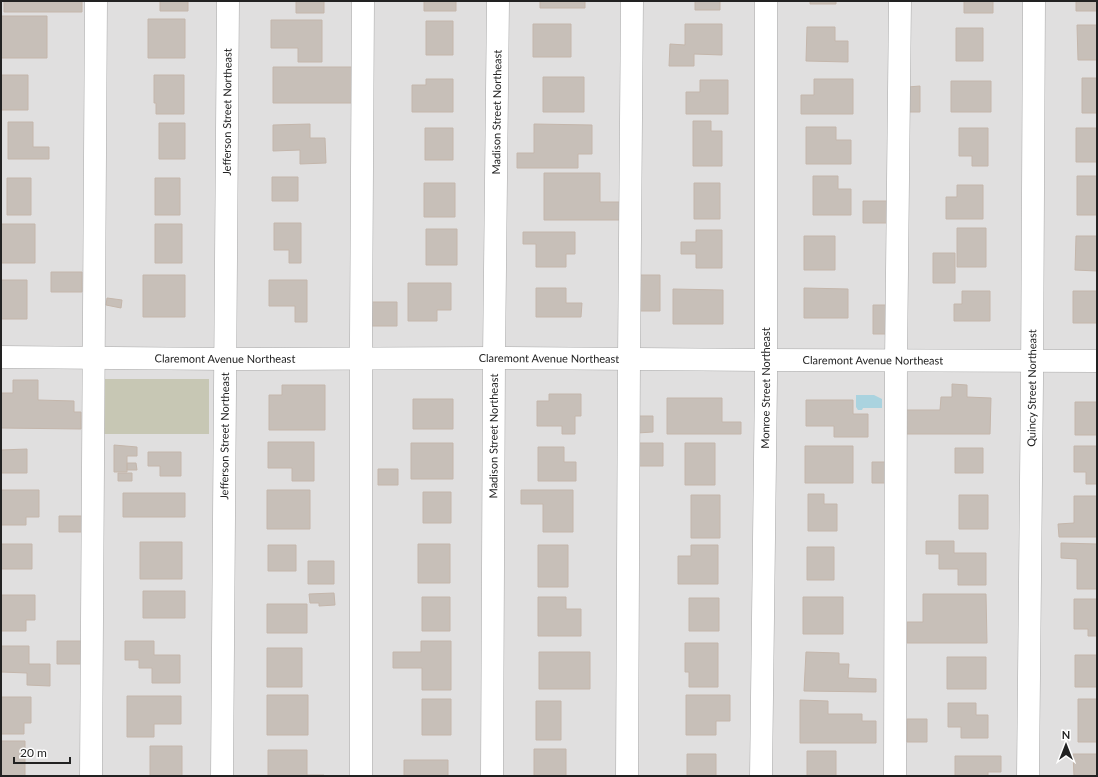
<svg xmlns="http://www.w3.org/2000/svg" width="1098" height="777" viewBox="0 0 1098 777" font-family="Lato,sans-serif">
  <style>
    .residential { fill: #e0dfdf }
    .construction { fill: #c7c7b4 }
    .water { fill: #aad3df }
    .building { fill: #c7bfb8; stroke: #c4b6ab }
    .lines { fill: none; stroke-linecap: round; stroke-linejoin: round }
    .minor-casing { stroke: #a9a9a9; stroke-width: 23 }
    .minor { stroke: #fff; stroke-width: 22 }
    .labels { text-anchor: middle; stroke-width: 3.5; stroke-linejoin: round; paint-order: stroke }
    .street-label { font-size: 11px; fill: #222; stroke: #fff }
  </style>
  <rect width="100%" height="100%" fill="#f2efe9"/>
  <path class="residential" d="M1,1H1097V776H1Z"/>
  <path class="construction" d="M99,379H209V434H98Z"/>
  <path class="water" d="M856,395H874L882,399V408H863L862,410H858L856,407Z"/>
  <path class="building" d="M4,1H82V12H4Z
    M160,1H188V11H160Z
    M296,1H324V13H296Z
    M424,1H456V11H424Z
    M540,1H585V8H540Z
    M695,1H720V10H695Z
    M810,1H836V4H810Z
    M964,1H993V13H964Z
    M1076,1H1097V11H1076Z
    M1,16H47V58H1Z
    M148,19H185V58H148Z
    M271,20H322V62H298V48H271Z
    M426,21H453V55H426Z
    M533,24H571V57H533Z
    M685,24H722V55L694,54V66H669L670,44L685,45Z
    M1077,25H1097V60H1078Z
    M807,27H835V41H848V62L806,61Z
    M956,28H983V61H956Z
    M273,67H353V103H273Z
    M1,75H28V110H1Z
    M154,75H184V114H156V103H154Z
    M543,77H584V112H543Z
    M1082,78H1097V113H1082Z
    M426,79H453V112H412V85H426Z
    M814,79H853V114H801V95H814Z
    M700,80H728V114H686V92H700Z
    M951,81H991V112H951Z
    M920,86V112H908V87Z
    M693,121H711V131H722V166H693Z
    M8,122H33V147H49V159H8Z
    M159,123H185V159H159Z
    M310,124V138H325L326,163L300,164V150L273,151V125Z
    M534,124L592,125V154H578V168H517V153H534Z
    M806,127H836V140H851V164H806Z
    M425,128H453V160H425Z
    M959,128H988V166H972V156H959Z
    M1076,128H1097V162H1076Z
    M544,173H600V202H622V220H544Z
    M813,176H838V189H851V215H813Z
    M1077,176H1097V215H1077Z
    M272,177H298V201H272Z
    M7,178H31V215H7Z
    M155,178H180V215H155Z
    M424,183H455V217H424Z
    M694,183H720V219H694Z
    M957,185H983V219H946V197H957Z
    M863,201H888V223H863Z
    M274,223H301V263H289V250H274Z
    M1,224H35V263H1Z
    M155,224H182V263H155Z
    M957,228H986V267H957Z
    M426,229H457V265H426Z
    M696,230H722V268H696V254H681V242H696Z
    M523,232H575V254H566V267H536V244H523Z
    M804,236H835V270H804Z
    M1076,236H1097V271L1075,270Z
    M933,253H955V283H933Z
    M51,272H82V292H51Z
    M143,275H185V317H143Z
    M637,275H660V311H637Z
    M1,280H27V319H1Z
    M269,280H307V322H295V306H269Z
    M408,283H451V310H437V321H408Z
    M536,288H566V303H582L581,317H536Z
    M804,288L848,289V318H804Z
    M673,289L723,290V324H673Z
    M962,291H990V321H954V304H962Z
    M1073,291H1097V323H1073Z
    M107,298L122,300L121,308L106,305Z
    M372,302H397V326H372Z
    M873,305H891V334H873Z
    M13,380H38V400L74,401V412H81V429L1,428V393H13Z
    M952,384L967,385V397L991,398L990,434H905V410H940L941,397H952Z
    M282,385H325V430H269V395H282Z
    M549,394H581V416H575V434H562V426H537V401H549Z
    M667,398H722V422H741V434H667Z
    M413,399H453V429H413Z
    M806,400H853V414H868V437H834V426H806Z
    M1075,402H1097V435H1075Z
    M636,416H653V432L637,433Z
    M268,442H314V481H292V468H268Z
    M411,443H453V479H411Z
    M637,443H663V466H637Z
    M685,443H715V485H685Z
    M114,445L137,447V456H127V472H114Z
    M805,446H853V483H805Z
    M1074,446H1097V484H1086V472H1074Z
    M538,447H564V462H576V481H538Z
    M955,448H983V473H955Z
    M27,449V473H1V450Z
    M148,452H181V476H160V466H148Z
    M872,462H886V483H872Z
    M127,463H136L137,470H127Z
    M378,469H398V485H378Z
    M118,473H132V481H118Z
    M1,490H39V517H26V525H1Z
    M267,490H310V529H267Z
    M521,490H573V532H543V504H521Z
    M423,492H451V523H423Z
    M123,493H185V517H123Z
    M808,494H824V504H837V531H808Z
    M691,495H720V538H691Z
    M959,495H988V529H959Z
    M1074,496H1097V537H1059L1058,524L1074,523Z
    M59,516H83V532H59Z
    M926,541H954V553H986V585H958V569H939V554H926Z
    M140,542H182V579H140Z
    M1061,543L1097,544V589H1077V559L1061,558Z
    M1,544H32V569H1Z
    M418,544H450V583H418Z
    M268,545H296V571H268Z
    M538,545H568V587H538Z
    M691,545H718V584H678V556H691Z
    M807,547H834V580H807Z
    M308,561H334V584H308Z
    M143,591H185V618H143Z
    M334,593L335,605L319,606V603H310L309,594Z
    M923,594H986L987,643H907V622H923Z
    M1,595H35V620H26V631H1Z
    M422,597H450V631H422Z
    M538,597H566V609H581V636H538Z
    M803,597H843V634H803Z
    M689,598H719V631H689Z
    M1074,599H1097V636H1088V629H1074Z
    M267,604H307V633H267Z
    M57,641H81V664H57Z
    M125,641H154V655H180V683H152V668H139V660H125Z
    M421,641H451V690H422V668H393V652H421Z
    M685,643H718V687H689V672H685Z
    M1,646H29V664H50V686L27,685V673L1,672Z
    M267,648H302V687H267Z
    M539,652H590V689H539Z
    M806,652L839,653V664H849L848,678L876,679V692L804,691Z
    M1075,655H1097V687H1075Z
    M947,657H986V689H947Z
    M267,695H308V735H267Z
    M686,695H730V721H716V735H686Z
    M127,696H181V724H154V737H127Z
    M1,697H31V723H24V734H1Z
    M422,699H451V735H422Z
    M1078,699H1097V742H1078Z
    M800,700L828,701V714H862V721H876V743H800Z
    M536,701H561V740H536Z
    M948,703H976V715H988V738H961V727H948Z
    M907,719H927V742H907Z
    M1,741H25V776H1Z
    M150,746H182V776H150Z
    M534,749H566V776H534Z
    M268,750H307V775H324V776H268Z
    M807,751H836V776H807Z
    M687,754H716V776H687Z
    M1073,754H1097V776H1074Z
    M955,756H1001V772H988V776H955Z
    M404,760H448V776H404Z"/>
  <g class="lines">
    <defs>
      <g id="minor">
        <path id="s1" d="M1,357L225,359L494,358L766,360L1097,361"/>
        <path d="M91,776L96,1"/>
        <path id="s2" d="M222,776L228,1"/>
        <path d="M361,776V338L363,1"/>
        <path id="s3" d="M492,776L494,358L498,1"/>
        <path d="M627,776L629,359L632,1"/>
        <path id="s4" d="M761,776L766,380V1"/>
        <path d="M895,776L896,361L900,1"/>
        <path id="s5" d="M1028,776L1032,382L1034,1"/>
      </g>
    </defs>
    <use href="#minor" class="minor-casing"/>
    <use href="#minor" class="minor"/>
  </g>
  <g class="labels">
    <g class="street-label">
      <text dy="4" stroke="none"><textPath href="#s2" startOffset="664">Jefferson Street Northeast</textPath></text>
      <text dy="4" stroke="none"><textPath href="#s3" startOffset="664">Madison Street Northeast</textPath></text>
      <text dy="4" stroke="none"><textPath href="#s1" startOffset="224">Claremont Avenue Northeast</textPath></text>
      <text dy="4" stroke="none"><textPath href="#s1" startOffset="548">Claremont Avenue Northeast</textPath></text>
      <text dy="4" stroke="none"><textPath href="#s1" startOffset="872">Claremont Avenue Northeast</textPath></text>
      <text dy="4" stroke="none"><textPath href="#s4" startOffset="388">Monroe Street Northeast</textPath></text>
      <text dy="4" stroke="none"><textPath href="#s5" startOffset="388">Quincy Street Northeast</textPath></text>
      <text dy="4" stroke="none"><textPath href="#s2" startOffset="340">Jefferson Street Northeast</textPath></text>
      <text dy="4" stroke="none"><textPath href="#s3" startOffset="340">Madison Street Northeast</textPath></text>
    </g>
  </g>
  <rect width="1098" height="777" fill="none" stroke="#222222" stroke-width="4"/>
  <g transform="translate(1066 745)" stroke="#ffffff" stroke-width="3" paint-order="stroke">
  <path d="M0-3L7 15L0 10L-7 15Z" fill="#222222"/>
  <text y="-6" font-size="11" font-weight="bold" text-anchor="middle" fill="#222222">N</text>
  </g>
  <path d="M14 757v6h56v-6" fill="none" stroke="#222222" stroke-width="2"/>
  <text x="20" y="757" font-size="12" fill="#222222" stroke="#ffffff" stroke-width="3" paint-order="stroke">20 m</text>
</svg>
